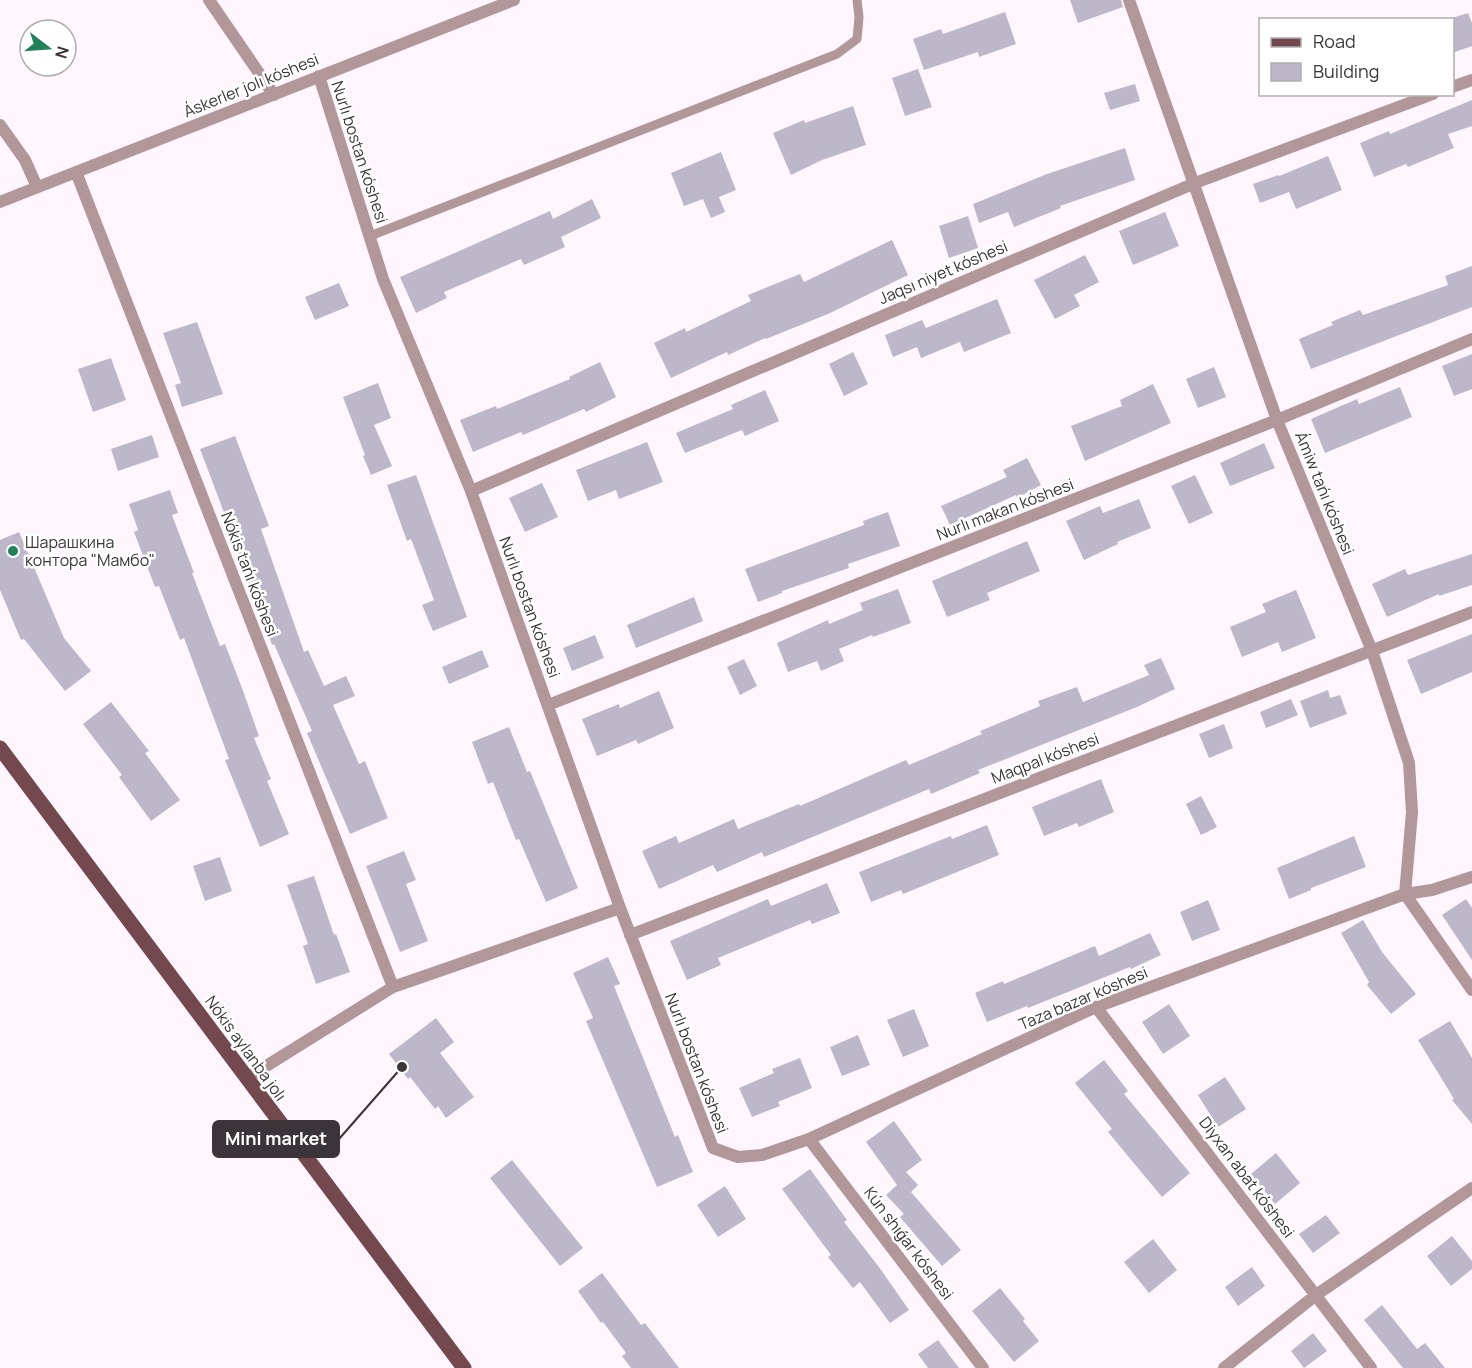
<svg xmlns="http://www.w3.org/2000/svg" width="1472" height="1368" viewBox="0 0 1472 1368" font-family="Manrope,sans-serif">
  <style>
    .building { fill: #bdb8c9 }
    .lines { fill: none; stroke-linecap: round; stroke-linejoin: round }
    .service { stroke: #b1979a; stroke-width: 9 }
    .minor { stroke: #b1979a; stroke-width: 12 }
    .primary { stroke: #73484f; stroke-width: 15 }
    .poi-dot { fill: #228158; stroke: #fff; stroke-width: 2 }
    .labels { text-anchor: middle; stroke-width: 5; stroke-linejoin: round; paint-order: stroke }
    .street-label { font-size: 16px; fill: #3b353a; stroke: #fff }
    .poi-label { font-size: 16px; fill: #3b353a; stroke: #fff; text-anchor: start }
    .leader { fill: none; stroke: #3b353a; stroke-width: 2 }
    .callout-dot { fill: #3b353a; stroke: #fff; stroke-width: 2 }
    .callout { fill: #3b353a; stroke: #3b353a; stroke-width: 2 }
    .callout-label { font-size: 18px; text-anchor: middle; font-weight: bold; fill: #fff }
  </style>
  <rect width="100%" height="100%" fill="#fff5fc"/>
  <path class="building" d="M1070,0H1121L1123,7L1078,23Z
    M1005,12L1016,44L979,57L978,52L924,70L913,39L941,29L943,34Z
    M1468,13L1472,23V46L1452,53V18Z
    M918,69L932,107L905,116L892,78Z
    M1135,84L1140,101L1110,110L1104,93Z
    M1472,100V126L1448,134L1454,148L1408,167L1406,164L1374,177L1360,143L1389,131L1390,134Z
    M853,106L866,145L822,160L791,175L773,133L804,120L805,123Z
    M1125,148L1135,180L1060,206L1061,208L1014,227L1008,212L979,223L973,204L1047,174Z
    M721,152L736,190L719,197L725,212L711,218L703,199L684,206L671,173Z
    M1328,156L1342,190L1296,209L1289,192L1260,203L1253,184L1278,175L1279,176Z
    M592,199L601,218L561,237L565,247L524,265L521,259L444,292L447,298L416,313L400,277L550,211L553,219Z
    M1165,212L1179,246L1133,265L1119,231Z
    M968,216L978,248L949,258L939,226Z
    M892,240L908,275L828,314L766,339L765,338L728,355L727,352L671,378L654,343L685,328L686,332L751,301L748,295L800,274L804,282Z
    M1085,255L1099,282L1074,295L1080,306L1055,319L1034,280Z
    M1472,266V307L1311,369L1299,339L1333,325L1331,322L1360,310L1363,315L1448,285L1445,276Z
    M339,283L349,306L315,320L305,297Z
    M997,299L1011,333L964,352L960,342L921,358L917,347L893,357L885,335L922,320L926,328Z
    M197,322L223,394L182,407L175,385L181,383L163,333Z
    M853,352L868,384L844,396L829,364Z
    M1472,354V389L1454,396L1442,366Z
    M111,358L126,400L93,412L78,369Z
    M600,362L616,397L586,412L584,409L523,435L521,432L473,452L460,420L496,406L497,409L570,379L569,377Z
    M1214,367L1226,397L1198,408L1186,379Z
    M378,383L391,418L374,425L392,466L371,475L363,456L365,455L343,397Z
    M1153,384L1171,423L1085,461L1071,426L1122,406L1120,400Z
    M1400,387L1412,417L1325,453L1311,419L1357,399L1359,404Z
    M765,390L779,421L745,436L742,430L685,453L676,433L733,409L731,405Z
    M152,435L159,457L118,471L111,449Z
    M235,436L269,526L261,529L304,652L308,650L324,686L346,676L355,696L333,705L359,764L365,761L388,818L350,834L307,733L312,731L274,644L272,645L253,587L250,588L234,539L200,449Z
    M647,442L663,482L619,499L616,490L588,501L576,470Z
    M1264,443L1275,468L1230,486L1220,463Z
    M1027,458L1041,485L1017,498L1016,495L950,525L941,506L1007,477L1003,470Z
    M416,475L467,617L433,631L422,605L434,600L411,539L407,541L387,485Z
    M1195,475L1213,513L1189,524L1171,486Z
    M542,483L558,517L525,532L509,498Z
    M170,490L178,513L172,515L194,573H192L220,646L225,644L242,688L259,736L254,738L271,779L267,781L289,834L260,847L225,760L229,759L184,638L180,640L159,586L155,587L134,532L138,530L129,504Z
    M1139,499L1151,528L1117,542L1118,544L1084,560L1066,521L1100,506L1103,513Z
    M888,512L900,546L848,564L849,568L782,591V593L758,602L745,569L864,525L863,521Z
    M19,532L64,638L91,671L65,691L24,639L21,640L0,590V540Z
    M1027,541L1040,571L987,593L990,600L947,617L932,581Z
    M1472,554V585L1439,596V594L1387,617L1372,584L1405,569L1408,575Z
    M898,589L911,623L873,637L872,635L839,649L844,661L821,671L817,661L788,672L777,643L828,620L829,624L863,610L860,603Z
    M1296,590L1316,638L1282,652L1278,642L1242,657L1230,627L1266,612L1262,604Z
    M694,597L703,621L636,648L627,625Z
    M1472,634V672L1421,694L1407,660Z
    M595,635L604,658L572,671L563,648Z
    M482,650L489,667L449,684L442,667Z
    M1161,658L1175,689L1137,707L978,770L980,773L931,794L929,789L764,857L762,852L717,872L713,865L659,889L642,851L676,836L679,843L734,819L738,829L799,804L800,806L906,760L909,765L982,734L980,731L1040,706L1038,701L1077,687L1083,702L1149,675L1144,665Z
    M744,659L757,686L740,695L727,667Z
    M1328,690L1330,698L1340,695L1347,714L1310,728L1300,701Z
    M659,691L674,728L638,744L636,740L597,756L582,719L619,704L620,708Z
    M1291,699L1298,715L1266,728L1260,712Z
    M111,702L149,751L145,753L180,800L151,821L119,777L122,775L83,724Z
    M1224,724L1233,748L1209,758L1199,734Z
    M509,727L527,772L530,771L578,888L546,902L519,839L516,840L493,782L488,784L472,742Z
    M1101,779L1114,812L1079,827L1077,823L1044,836L1032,807Z
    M1201,796L1217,827L1201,835L1186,804Z
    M987,825L999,855L903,894L901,890L871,902L859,872L951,836L952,839Z
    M1354,836L1366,867L1311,888V890L1289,899L1277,868Z
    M404,851L416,880L406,884L428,941L400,952L366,866Z
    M220,857L232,891L205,901L193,866Z
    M314,876L334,935L336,934L350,972L316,984L303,946L308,944L287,885Z
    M827,883L840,913L812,924L810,920L718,958L721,965L687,980L670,941L768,899L771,906Z
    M1466,899L1472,908V960L1442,915Z
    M1208,900L1220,930L1192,941L1180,912Z
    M1363,920L1382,952L1416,994L1391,1014L1367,985L1369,982L1341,933Z
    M1150,933L1161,955L1131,969L1130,967L1028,1008L1027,1006L987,1022L975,993L1003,981L1004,984L1095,946L1099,956Z
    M608,957L620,984L614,986L675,1137L678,1135L693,1172L657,1187L586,1021L593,1018L573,973Z
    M1169,1004L1190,1036L1163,1054L1142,1022Z
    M914,1009L929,1046L903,1057L887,1020Z
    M436,1018L454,1042L440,1053L474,1097L446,1118L438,1106L435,1109L410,1077L408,1079L389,1054Z
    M1450,1021L1472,1058V1124L1452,1100L1454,1099L1418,1040Z
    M858,1035L870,1065L842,1076L830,1047Z
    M800,1058L812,1088L778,1102L780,1106L752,1117L739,1088L774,1073L772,1069Z
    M1104,1060L1128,1091L1124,1094L1190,1173L1162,1197L1108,1132L1112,1129L1075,1083Z
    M1225,1077L1246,1109L1218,1127L1198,1095Z
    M894,1121L922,1160L906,1172L918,1185L911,1192L961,1250L942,1266L900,1217L904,1214L886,1195L897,1185L866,1142Z
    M1276,1153L1300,1183L1275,1204L1251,1174Z
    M512,1160L583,1248L560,1266L490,1178Z
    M810,1169L847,1220L844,1222L879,1267L909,1310L890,1323L860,1282L853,1288L828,1257L831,1255L782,1189Z
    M725,1186L746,1219L718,1237L697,1205Z
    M1326,1215L1340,1233L1313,1253L1299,1234Z
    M1452,1236L1472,1261V1269L1451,1286L1427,1256Z
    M1153,1239L1177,1270L1149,1293L1124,1262Z
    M1252,1267L1265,1286L1238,1306L1225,1287Z
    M602,1273L641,1325L645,1323L679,1368H631L622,1356L626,1353L603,1322L601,1323L578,1291Z
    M1000,1288L1025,1319L1023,1321L1039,1341L1014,1362L972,1311Z
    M1382,1305L1417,1349L1425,1343L1445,1368H1403L1364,1320Z
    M1313,1333L1327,1351L1304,1368L1291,1351Z
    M938,1340L959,1368H928L918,1354Z"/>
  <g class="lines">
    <path class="service" d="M370,236L837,54L857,39L859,17L857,0"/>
    <path class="minor" d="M209,0L274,95
      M1129,0L1277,420L1372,651L1409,763L1412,812L1405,894L1472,990
      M319,76L383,279L471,491L620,908L713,1148L738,1157L762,1155L809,1139L1096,1007L1405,894L1432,890L1472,877
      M1452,87L1472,80
      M0,125L25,160L37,187
      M76,172L393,987
      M0,202L514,0
      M471,491L1195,183L1433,94
      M548,705L1277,420L1472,339
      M630,935L1472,612
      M1096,1007L1371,1368
      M247,1078L393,987L620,908
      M809,1139L983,1368
      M1224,1368L1316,1295L1472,1188"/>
    <path class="primary" d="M0,748L464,1368"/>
  </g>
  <circle class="poi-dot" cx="13" cy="551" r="6"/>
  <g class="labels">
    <g class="street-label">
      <text transform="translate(251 85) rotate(-22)" y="6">Áskerler jolı kóshesi</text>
      <text transform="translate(360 152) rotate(72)" y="6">Nurlı bostan kóshesi</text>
      <text transform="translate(943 272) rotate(-23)" y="6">Jaqsı niyet kóshesi</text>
      <text transform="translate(1325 493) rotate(68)" y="6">Ámiw tańı kóshesi</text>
      <text transform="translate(1005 509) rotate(-21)" y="6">Nurlı makan kóshesi</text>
      <text transform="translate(250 574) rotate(69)" y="6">Nókis tańı kóshesi</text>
      <text transform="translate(530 607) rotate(70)" y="6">Nurlı bostan kóshesi</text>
      <text transform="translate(1045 758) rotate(-21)" y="6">Maqpal kóshesi</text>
      <text transform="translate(1083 998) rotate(-23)" y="6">Taza bazar kóshesi</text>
      <text transform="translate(246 1048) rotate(54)" y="6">Nókis aylanba jolı</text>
      <text transform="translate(697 1063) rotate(69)" y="6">Nurlı bostan kóshesi</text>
      <text transform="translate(1247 1177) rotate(53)" y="6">Diyxan abat kóshesi</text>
      <text transform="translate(909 1243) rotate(53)" y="6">Kún shıǵar kóshesi</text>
    </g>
    <g class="poi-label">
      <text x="25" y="548">Шарашкина<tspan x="25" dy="18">контора "Мамбо"</tspan></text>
    </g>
  </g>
  <path class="leader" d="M402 1067L339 1139"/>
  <circle class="callout-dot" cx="402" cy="1067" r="6"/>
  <rect class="callout" x="213" y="1121" width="126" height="36" rx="6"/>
  <g class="callout-label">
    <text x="276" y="1145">Mini market</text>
  </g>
  <rect x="1259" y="18" width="195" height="78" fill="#ffffff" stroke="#b1aeb0" stroke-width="1.5"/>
  <rect x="1271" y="38" width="30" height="9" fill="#73484f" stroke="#b1aeb0" stroke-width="1.5"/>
  <text x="1313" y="48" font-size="18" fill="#3b353a">Road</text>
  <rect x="1271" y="63" width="30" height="18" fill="#bdb8c9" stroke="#b1aeb0" stroke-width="1.5"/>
  <text x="1313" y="78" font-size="18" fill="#3b353a">Building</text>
  <g transform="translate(48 48) rotate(107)"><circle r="28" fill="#ffffff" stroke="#b1aeb0" stroke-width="1.5"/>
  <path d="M0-4.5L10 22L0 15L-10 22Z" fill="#228158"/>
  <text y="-9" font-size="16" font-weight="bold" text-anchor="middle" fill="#3b353a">N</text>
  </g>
</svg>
